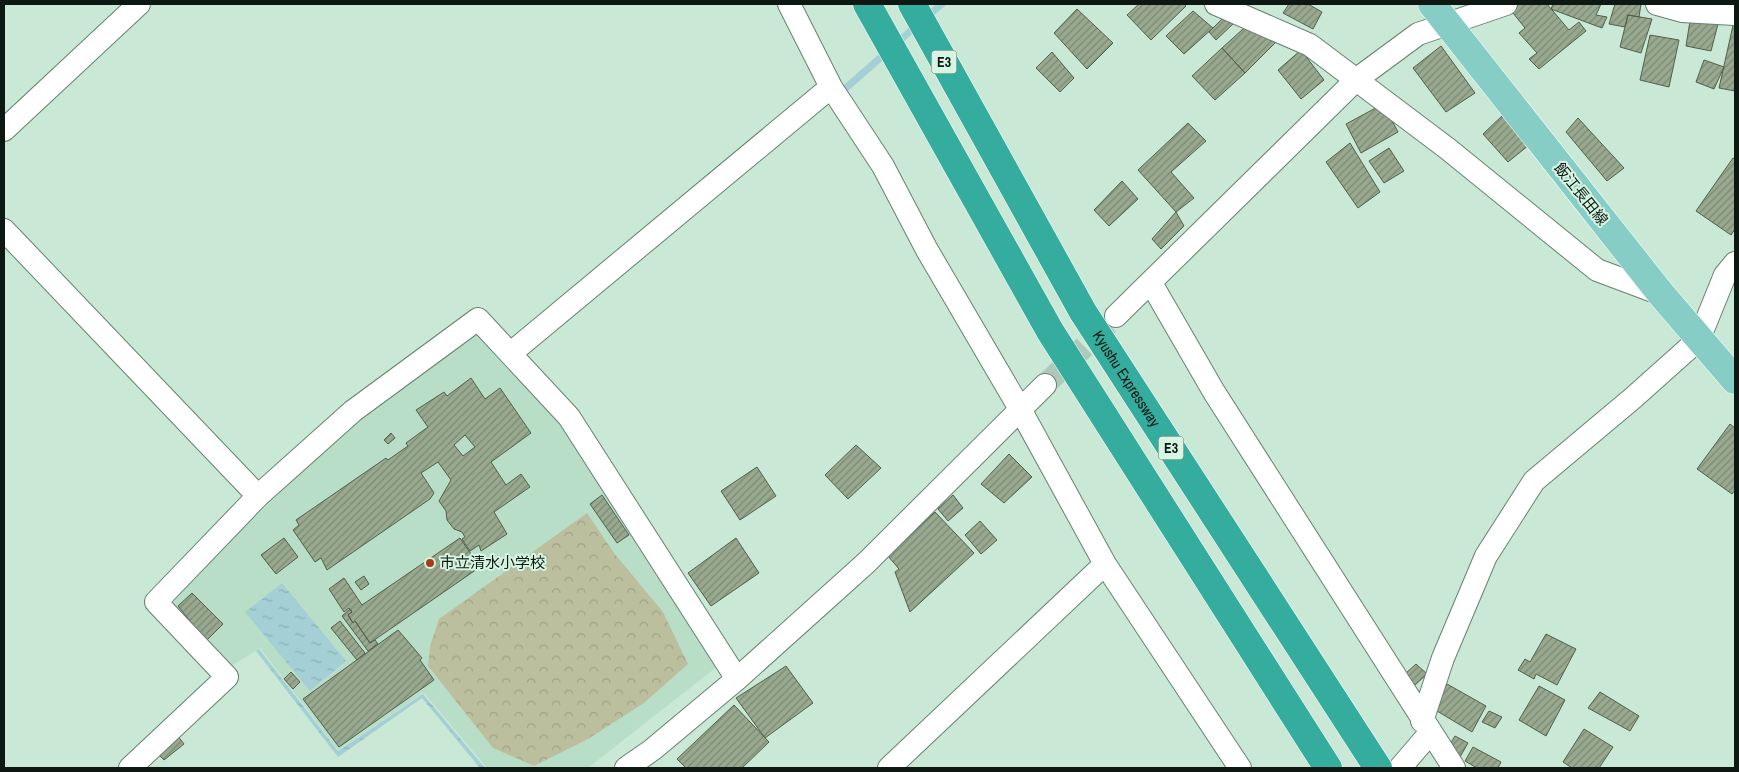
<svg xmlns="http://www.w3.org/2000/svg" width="1739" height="772" viewBox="0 0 1739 772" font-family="'Archivo Narrow','Noto Sans JP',sans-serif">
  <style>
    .built { fill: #b9dec8 }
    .park { fill: url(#park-crowns) }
    .water { fill: url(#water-ripples) }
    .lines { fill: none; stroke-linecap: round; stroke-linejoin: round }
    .stream { stroke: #a3cfd5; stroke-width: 7 }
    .building { fill: url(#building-hatch); stroke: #51604a; fill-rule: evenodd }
    .minor-tunnel { stroke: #aec9b9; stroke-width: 22; stroke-dasharray: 22 11; stroke-linecap: butt }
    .minor-casing { stroke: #668271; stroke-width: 24 }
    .major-casing { stroke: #fff; stroke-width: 29 }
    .highway-casing { stroke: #fff; stroke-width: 29 }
    .minor { stroke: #fff; stroke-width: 22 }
    .major { stroke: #86cec5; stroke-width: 28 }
    .highway { stroke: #35ad9e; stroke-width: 28 }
    .poi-dot { fill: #a23c14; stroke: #d7f5e3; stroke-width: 2 }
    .labels { text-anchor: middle; stroke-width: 4; stroke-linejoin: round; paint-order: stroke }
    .shield { fill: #d7f5e3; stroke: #4a5a51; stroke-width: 1 }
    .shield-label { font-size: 14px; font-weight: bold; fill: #0e1812 }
    .street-label { font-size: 15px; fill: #0e1812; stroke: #d7f5e3 }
    .poi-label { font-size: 15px; fill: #0e1812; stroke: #d7f5e3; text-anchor: start }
  </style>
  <defs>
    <pattern id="park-crowns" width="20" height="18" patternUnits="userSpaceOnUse" patternTransform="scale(1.25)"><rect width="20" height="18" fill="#bcbf9d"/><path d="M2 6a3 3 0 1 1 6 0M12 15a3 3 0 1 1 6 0" fill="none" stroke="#a0a386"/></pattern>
    <pattern id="water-ripples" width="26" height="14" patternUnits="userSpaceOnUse" patternTransform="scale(1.25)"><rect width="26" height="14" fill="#a3cfd5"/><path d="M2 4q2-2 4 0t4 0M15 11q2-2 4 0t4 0" fill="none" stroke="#8bb1b6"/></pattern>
    <pattern id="building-hatch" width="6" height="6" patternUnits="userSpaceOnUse" patternTransform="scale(1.25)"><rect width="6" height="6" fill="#99a990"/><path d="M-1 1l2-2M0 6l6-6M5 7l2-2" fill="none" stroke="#7b8974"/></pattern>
  </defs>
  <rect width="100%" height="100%" fill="#cae8d6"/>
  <path class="built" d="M473,334H480L561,419L718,666L588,768H487L424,693L338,750L260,648L230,667L170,600L356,419Z"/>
  <path class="park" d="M587,513L614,553L663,612L688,664L644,703L588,739L534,766L493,748L428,666L430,646L439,619Z"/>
  <path class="water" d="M282,583L346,661L310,691L245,612Z
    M259,649L338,751L423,694L485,768H480L422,698L338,757L256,651Z"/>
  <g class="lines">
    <path class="stream" d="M925,18L942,4
      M895,45L917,25
      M839,94L887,52"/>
  </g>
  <path class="building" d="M1139,4H1184L1186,6L1151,40L1127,15Z
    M1289,4H1308L1322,12L1313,29L1283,13Z
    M1517,4H1547L1569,30L1579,22L1586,31L1539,69L1529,59L1537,53L1519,33L1525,28L1509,8Z
    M1553,4H1601L1596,15L1607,17L1602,28L1551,9Z
    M1615,4H1641L1639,17L1628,15L1625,27L1609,24Z
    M1077,9L1113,43L1087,69L1054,33Z
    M1193,11L1213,28L1184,54L1166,36Z
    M1628,15L1652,19L1641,53L1620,47Z
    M1225,16L1233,24L1216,40L1209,32Z
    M1253,20L1275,43L1245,73L1222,48Z
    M1719,20L1711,51L1686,46L1690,21Z
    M1734,21H1735V91L1719,88Z
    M1650,35L1679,40L1669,87L1640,80Z
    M1441,46L1475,93L1446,112L1413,68Z
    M1222,48L1245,73L1215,100L1192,76Z
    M1301,50L1324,80L1301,99L1278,70Z
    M1052,52L1074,78L1060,92L1036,68Z
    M1704,60L1724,67L1714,89L1696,82Z
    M1383,104L1398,132L1361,153L1346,124Z
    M1504,114L1529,145L1508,162L1483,134Z
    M1578,118L1624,168L1607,181L1566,132Z
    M1188,123L1206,141L1171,172L1194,198L1176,212L1138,170Z
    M1350,143L1380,192L1358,208L1326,162Z
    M1389,148L1404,171L1384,183L1369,161Z
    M1733,158L1735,159V229L1731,235L1696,211Z
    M1122,181L1138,199L1109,226L1094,210Z
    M1176,212L1184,226L1161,249L1152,239Z
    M471,378L485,399L500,388L531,433L491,462L506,485L521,474L530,487L494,512L507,534L481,551L479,545L470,551L462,539L465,537L462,532L454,529L447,520L446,511L439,501L451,480L438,462L421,473L434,493L430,499L327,570L321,558L315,562L293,530L299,525L296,520L386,458L388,460L408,446L406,443L428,427L416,410L444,392L447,396ZM465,435L475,447L463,456L454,445Z
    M1730,424L1735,428V490L1732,494L1697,469Z
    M391,433L395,438L388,444L384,440Z
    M856,445L881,468L848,499L825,475Z
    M1009,454L1032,477L1004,503L981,484Z
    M757,467L776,496L740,520L721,491Z
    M602,495L629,535L617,543L590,504Z
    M953,495L963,508L948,521L938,509Z
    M935,512L974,553L910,612L895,572L899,569L888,556Z
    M980,521L997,540L981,554L965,535Z
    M284,538L298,557L276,574L261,555Z
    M460,538L480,567L370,643L355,621L353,623L348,615L352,612L349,608L344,612L329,589L344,578L362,605Z
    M736,538L759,573L711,606L688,573Z
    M364,576L369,584L361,590L355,582Z
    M192,593L223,624L206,641L178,606Z
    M350,609L352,612L348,615L353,623L355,621L370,643L375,640L378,644L368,651L342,616Z
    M340,621L365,653L357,660L331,628Z
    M398,630L422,658L420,660L434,680L339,747L303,699Z
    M1546,634L1576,649L1557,685L1536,674L1534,679L1518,670L1525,659L1530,662Z
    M1416,664L1427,674L1415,685L1405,674Z
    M786,666L813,703L765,738L736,698Z
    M291,672L300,682L293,689L284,679Z
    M1447,684L1486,706L1472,732L1432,708Z
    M1539,686L1565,700L1546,736L1519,720Z
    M1600,692L1639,716L1630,731L1588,708Z
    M734,705L769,742L742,768H686L677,759Z
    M1489,711L1502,717L1495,728L1482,722Z
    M1584,729L1613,747L1599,768H1572L1563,762Z
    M177,735L184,744L164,760L157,753Z
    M1455,736L1468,743L1460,757L1447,749Z
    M1473,747L1501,762L1498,768H1477L1465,761Z"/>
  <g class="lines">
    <path class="minor-tunnel" d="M1045,385L1109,323"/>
    <defs>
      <path id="minor" d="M789,4L831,87L883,166L927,250L1020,409L1105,564L1240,768
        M1216,4L1310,45L1448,149L1597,270L1661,294
        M1657,4L1682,11L1735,14
        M4,130L139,4
        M4,230L258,496
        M1151,283L1214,392L1454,768
        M1116,316L1357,79L1418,34L1506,4
        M511,353L831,87
        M1422,721L1443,658L1486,556L1534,481L1633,398L1699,339L1725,275L1735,263
        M130,768L227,677L156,602L258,496L353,411L478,319L569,417L737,679
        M626,768L652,750L737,679L866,563L1045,385
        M889,768L1105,564
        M1400,768L1430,733"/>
      <path id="major" d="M1432,4L1661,294L1735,380"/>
      <g id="highway">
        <path d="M867,4L1050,331L1328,768"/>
        <path id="s1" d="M912,4L1083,312L1378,768"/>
      </g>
    </defs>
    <use href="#minor" class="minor-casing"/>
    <use href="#major" class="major-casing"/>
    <use href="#highway" class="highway-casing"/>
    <use href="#minor" class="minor"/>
    <use href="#major" class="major"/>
    <use href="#highway" class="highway"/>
  </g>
  <circle class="poi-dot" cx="430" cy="563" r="5"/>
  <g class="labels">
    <g class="shield">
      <rect x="931.5" y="50.5" width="25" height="23" rx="4"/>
      <rect x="1158.5" y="436.5" width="25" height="23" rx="4"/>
    </g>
    <g class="shield-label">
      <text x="944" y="67">E3</text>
      <text x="1171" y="453">E3</text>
    </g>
    <g class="street-label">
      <text transform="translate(1581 194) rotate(51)" y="5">飯江長田線</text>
      <text dy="5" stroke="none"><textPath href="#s1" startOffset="432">Kyushu Expressway</textPath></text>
    </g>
    <g class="poi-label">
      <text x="440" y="568">市立清水小学校</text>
    </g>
  </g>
  <rect width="1739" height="772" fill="none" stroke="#0e1812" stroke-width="10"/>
</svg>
